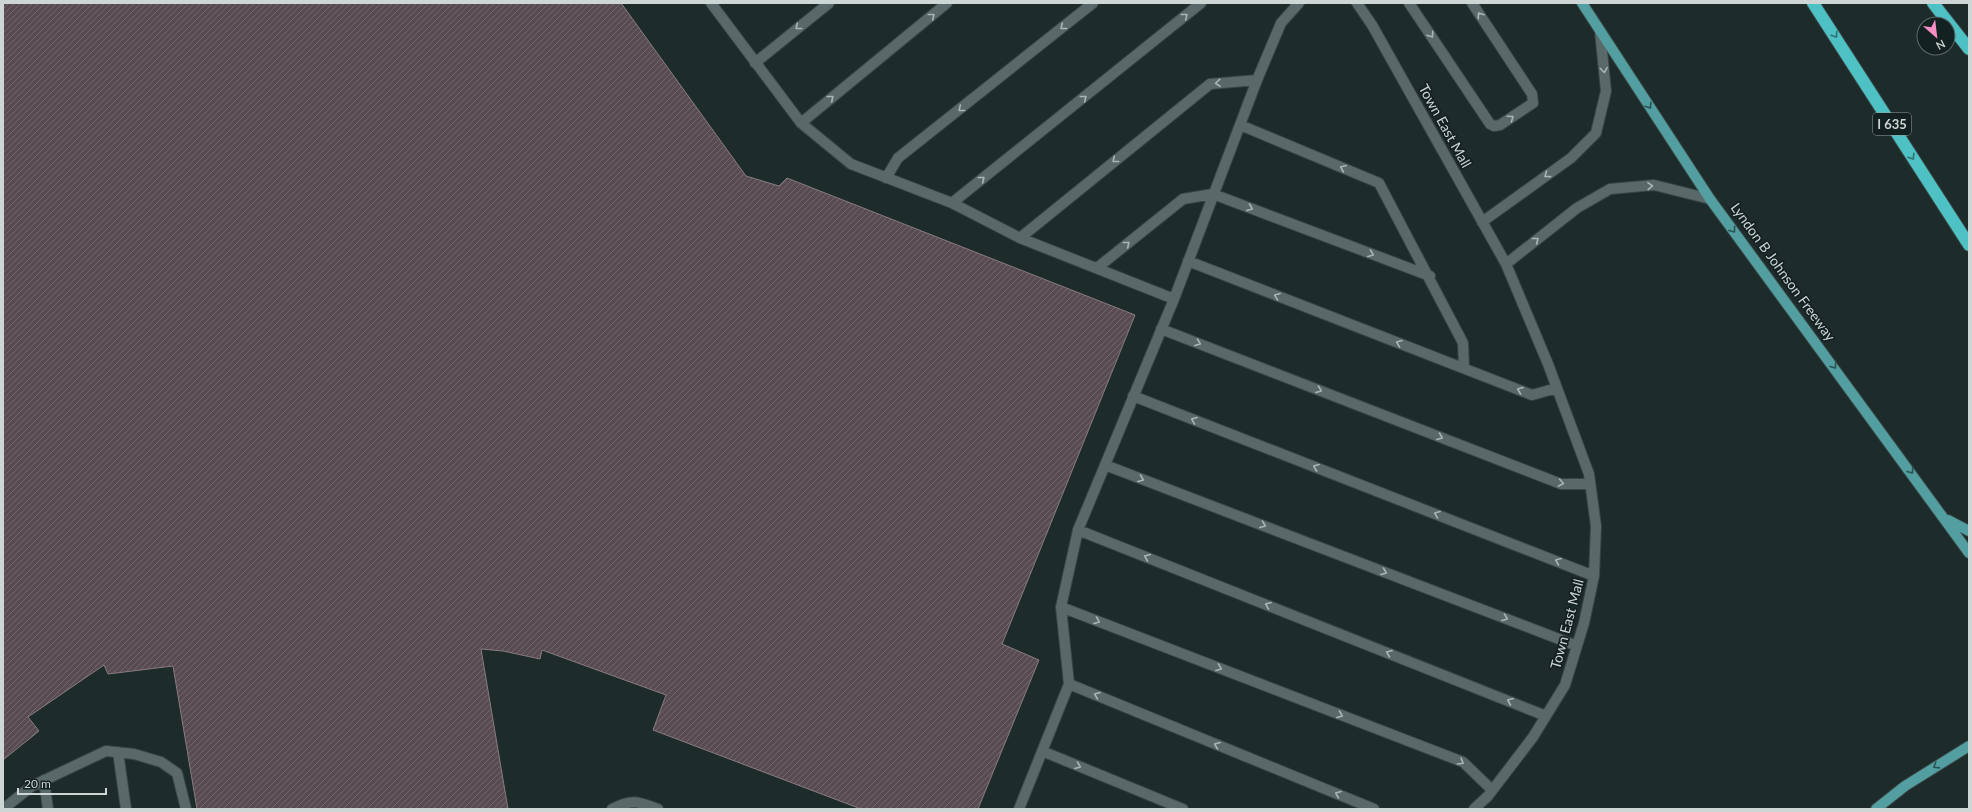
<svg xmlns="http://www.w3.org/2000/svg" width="1972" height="812" viewBox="0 0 1972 812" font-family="Lato,sans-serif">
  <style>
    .building { fill: url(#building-hatch); stroke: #897b81 }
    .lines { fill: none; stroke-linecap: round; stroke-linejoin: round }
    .minor-casing { stroke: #3a4545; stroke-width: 12 }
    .major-casing { stroke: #3a4545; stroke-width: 12 }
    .highway-casing { stroke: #3a4545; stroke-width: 14 }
    .minor { stroke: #596969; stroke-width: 10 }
    .major { stroke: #529ea0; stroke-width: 10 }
    .highway { stroke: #4ec1c4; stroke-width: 12 }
    .oneway { stroke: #aab5b5 }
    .oneway2 { stroke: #307172 }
    .oneway3 { stroke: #2c5354 }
    .labels { text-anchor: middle; stroke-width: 3.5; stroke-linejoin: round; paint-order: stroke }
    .shield { fill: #132121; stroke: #959f9f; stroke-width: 1 }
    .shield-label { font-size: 13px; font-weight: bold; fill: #cdd5d5 }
    .street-label { font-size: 14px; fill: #cdd5d5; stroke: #132121 }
  </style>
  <defs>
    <pattern id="building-hatch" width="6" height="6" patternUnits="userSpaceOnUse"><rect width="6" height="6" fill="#584c52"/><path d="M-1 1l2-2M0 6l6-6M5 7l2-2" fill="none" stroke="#6f656a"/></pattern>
  </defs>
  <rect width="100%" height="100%" fill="#1d2b2b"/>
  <path class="building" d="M3,3H621L746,176L779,186L787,178L1135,315L1002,644L1039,660L978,809H861L653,730L666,695L542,650L540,659L503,651L481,649L508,809H197L173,666L108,674L104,665L28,717L39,731L3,760Z"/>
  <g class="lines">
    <defs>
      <path id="minor" d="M711,3L801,123L851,164L952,203L1020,238L1174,299
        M1357,3L1372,25L1506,264L1548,364L1589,474L1596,526L1594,576L1584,623L1565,685L1533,737L1488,796L1474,809
        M1409,3L1490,124L1494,126L1500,125L1533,103L1532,94L1472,3
        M755,63L829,3
        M801,123L947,3
        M1240,125L1379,183L1463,343L1464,368
        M886,178L898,158L1093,3
        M952,203L1201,3
        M1482,222L1571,158L1596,133L1606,91L1600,31
        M1020,238L1210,84L1257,80
        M1188,261L1532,395L1557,388
        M1506,264L1577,208L1610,189L1654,185L1710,199
        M1097,268L1183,199L1213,194L1430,276
        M1161,329L1561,484H1590
        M1133,396L1594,576
        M1105,465L1577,646
        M1078,530L1546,716
        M1061,607L1463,762L1492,790
        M1069,684L1374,809
        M1042,751L1183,809
        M118,752L126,809
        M44,780L48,809
        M3,809L32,786L106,751L134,754L161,762L177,773L186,809
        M612,809C632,799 637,801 658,809
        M1019,809L1069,684L1061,607L1078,530L1174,299L1257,80L1281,23L1299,3"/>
      <path id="major" d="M1582,3L1710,199L1969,553
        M1948,520L1969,531
        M1876,809L1905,786L1969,746"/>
      <path id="highway" d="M1813,3L1969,245
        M1933,3L1969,49"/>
    </defs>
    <use href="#minor" class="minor-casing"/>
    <use href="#major" class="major-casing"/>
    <use href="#highway" class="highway-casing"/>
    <use href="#minor" class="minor"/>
    <use href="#major" class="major"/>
    <use href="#highway" class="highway"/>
  </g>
  <defs><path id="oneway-chevron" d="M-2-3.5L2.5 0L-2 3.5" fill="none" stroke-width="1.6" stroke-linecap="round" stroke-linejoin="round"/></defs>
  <g class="oneway">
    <use href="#oneway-chevron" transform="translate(1480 15) rotate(-124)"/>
    <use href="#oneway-chevron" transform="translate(932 16) rotate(-39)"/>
    <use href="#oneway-chevron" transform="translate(1185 16) rotate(-39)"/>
    <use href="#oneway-chevron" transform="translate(798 27) rotate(141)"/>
    <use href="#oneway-chevron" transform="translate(1063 27) rotate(141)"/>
    <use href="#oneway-chevron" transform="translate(1431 35) rotate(56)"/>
    <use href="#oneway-chevron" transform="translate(1604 70) rotate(83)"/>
    <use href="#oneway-chevron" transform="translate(1218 83) rotate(175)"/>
    <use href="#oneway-chevron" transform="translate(831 98) rotate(-39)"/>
    <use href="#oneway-chevron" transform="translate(1084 98) rotate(-39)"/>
    <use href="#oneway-chevron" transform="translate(961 109) rotate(141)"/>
    <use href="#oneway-chevron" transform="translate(1511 118) rotate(-35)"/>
    <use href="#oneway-chevron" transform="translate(1115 160) rotate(141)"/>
    <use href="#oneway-chevron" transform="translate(1343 168) rotate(-157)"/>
    <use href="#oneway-chevron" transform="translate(1547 175) rotate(144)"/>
    <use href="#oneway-chevron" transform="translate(982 179) rotate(-39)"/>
    <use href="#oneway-chevron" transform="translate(1650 186) rotate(-2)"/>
    <use href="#oneway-chevron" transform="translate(1250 208) rotate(21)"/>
    <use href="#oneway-chevron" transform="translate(1536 240) rotate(-38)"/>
    <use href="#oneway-chevron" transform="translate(1127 244) rotate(-39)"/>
    <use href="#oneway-chevron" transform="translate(1371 254) rotate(21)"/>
    <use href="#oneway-chevron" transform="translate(1277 296) rotate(-159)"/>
    <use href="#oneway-chevron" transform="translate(1198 343) rotate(21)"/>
    <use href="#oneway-chevron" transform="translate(1399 343) rotate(-159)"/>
    <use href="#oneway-chevron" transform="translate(1319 390) rotate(21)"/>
    <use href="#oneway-chevron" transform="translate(1520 390) rotate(-159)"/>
    <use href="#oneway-chevron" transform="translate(1194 420) rotate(-159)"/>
    <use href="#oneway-chevron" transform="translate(1440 437) rotate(21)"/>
    <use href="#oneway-chevron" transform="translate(1316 467) rotate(-159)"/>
    <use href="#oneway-chevron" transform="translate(1141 479) rotate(21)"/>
    <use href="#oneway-chevron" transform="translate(1561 483) rotate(10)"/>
    <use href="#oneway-chevron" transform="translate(1437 514) rotate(-159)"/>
    <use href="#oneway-chevron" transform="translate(1263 525) rotate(21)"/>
    <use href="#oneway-chevron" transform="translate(1147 557) rotate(-158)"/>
    <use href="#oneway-chevron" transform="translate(1558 561) rotate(-159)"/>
    <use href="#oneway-chevron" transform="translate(1384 572) rotate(21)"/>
    <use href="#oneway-chevron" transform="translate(1268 605) rotate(-158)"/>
    <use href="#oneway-chevron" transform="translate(1505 618) rotate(21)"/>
    <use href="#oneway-chevron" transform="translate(1097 621) rotate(21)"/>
    <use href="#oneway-chevron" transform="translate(1389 653) rotate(-158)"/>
    <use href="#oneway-chevron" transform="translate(1219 668) rotate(21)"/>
    <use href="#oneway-chevron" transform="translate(1097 695) rotate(-158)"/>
    <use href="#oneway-chevron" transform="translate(1510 701) rotate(-158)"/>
    <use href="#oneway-chevron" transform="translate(1340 715) rotate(21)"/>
    <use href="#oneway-chevron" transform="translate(1217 745) rotate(-158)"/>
    <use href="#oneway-chevron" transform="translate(1461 762) rotate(30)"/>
    <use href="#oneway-chevron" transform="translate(1078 766) rotate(22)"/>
    <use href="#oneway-chevron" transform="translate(1338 794) rotate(-158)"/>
  </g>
  <g class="oneway2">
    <use href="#oneway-chevron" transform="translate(1835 35) rotate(57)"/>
    <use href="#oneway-chevron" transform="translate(1912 157) rotate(57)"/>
  </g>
  <g class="oneway3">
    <use href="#oneway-chevron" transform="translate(1649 106) rotate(57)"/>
    <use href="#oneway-chevron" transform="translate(1733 230) rotate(54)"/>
    <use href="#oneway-chevron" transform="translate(1834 366) rotate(54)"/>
    <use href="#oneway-chevron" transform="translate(1911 471) rotate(54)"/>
    <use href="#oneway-chevron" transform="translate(1936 766) rotate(148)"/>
  </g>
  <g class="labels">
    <rect class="shield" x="1873" y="113" width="38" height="22" rx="3"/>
    <g class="shield-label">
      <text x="1892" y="129">I 635</text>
    </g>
    <g class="street-label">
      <text transform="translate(1445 126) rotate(61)" y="5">Town East Mall</text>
      <text transform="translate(1783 272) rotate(54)" y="5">Lyndon B Johnson Freeway</text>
      <text transform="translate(1567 624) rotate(-75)" y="5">Town East Mall</text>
    </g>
  </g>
  <rect width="1972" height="812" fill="none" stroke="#cdd5d5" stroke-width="8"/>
  <g transform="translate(1936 36) rotate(152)"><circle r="19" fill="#132121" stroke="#5d6969"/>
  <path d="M0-3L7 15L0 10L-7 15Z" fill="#fa8fc6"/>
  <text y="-6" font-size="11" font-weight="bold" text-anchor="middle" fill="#cdd5d5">N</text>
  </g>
  <path d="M18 788v6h88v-6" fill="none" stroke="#cdd5d5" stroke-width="2"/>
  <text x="24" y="788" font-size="12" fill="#cdd5d5" stroke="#132121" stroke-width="3" paint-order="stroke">20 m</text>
</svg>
